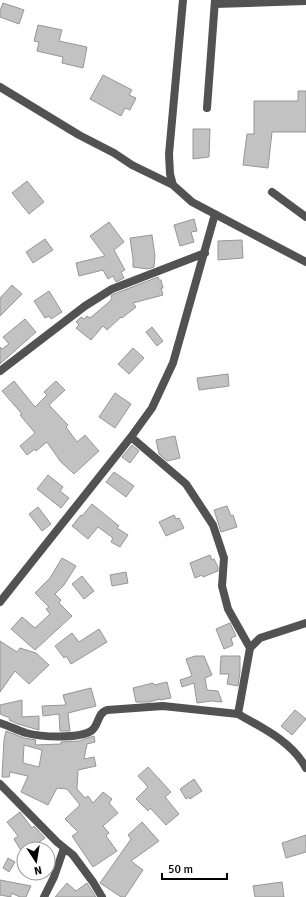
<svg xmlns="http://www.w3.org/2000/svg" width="306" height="897" viewBox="0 0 306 897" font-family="Signika,sans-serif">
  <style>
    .building { fill: #c2c2c2; stroke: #969696; fill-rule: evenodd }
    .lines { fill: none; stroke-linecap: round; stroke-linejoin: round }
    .minor { stroke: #525252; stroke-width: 8 }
  </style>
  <rect width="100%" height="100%" fill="#fff"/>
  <path class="building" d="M3,3L24,10L19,24L0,17V11Z
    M38,25L62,30L59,41L87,47L83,68L62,63L63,57L37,51L39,42L34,41Z
    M103,75L132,90L129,95L136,98L130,110L125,108L121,116L90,99Z
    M298,91H306V132H272L268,168L243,165L247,134H254V101H298Z
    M193,129H210L209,157L193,159Z
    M27,181L44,202L29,214L12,193Z
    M194,219L197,231L191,232L194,242L180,246L174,225Z
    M109,222L124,242L114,250L125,270L121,272L124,278L116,282L113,276L108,279L103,270L79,276L76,263L105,256L90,236Z
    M152,235L155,256L154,267L148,269L133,267V259L130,238Z
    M45,239L53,250L33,263L26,252Z
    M242,240L243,258L218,260V241Z
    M158,277L159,280H161L163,288H161L163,295L133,303L136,307L122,318L121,317L107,330L103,326L91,340L76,328L79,325L76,322L81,317L84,319L87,316L90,318L109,302L112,298L111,296L114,294Z
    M12,285L22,294L0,316V298Z
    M49,291L62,312L51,319L49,316L45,318L34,301Z
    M25,319L36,332L0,364V347L2,349L9,344L3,337Z
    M152,327L163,341L157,346L146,332Z
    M133,348L144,358L129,374L118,364Z
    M228,374L229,386L199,390L197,378Z
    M14,381L35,407L47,395L44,392L56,381L65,390L49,405L68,425L66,427L77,442L85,435L99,451L74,474L60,461L47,442L36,451L35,449L27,455L20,446L35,433L20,415L22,414L2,391Z
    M115,393L131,404L115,428L99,417Z
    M175,436L180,458L167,461L159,454L156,440Z
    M132,445L139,451L130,463L122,457Z
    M114,472L134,486L126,497L106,482Z
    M48,475L63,487L60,491L69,498L61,508L37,489Z
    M92,504L119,526L117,528L128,535L120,547L111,542L113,538L98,527L88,539L72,526L81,515L82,516Z
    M227,506L231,516L233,515L237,527L221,532L214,510Z
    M38,507L51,524L42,531L29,514Z
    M174,515L176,519L179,518L184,528L166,536L159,522Z
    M210,555L212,560L214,559L218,567V571L203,577L202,575L195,578L190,563Z
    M62,558L76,566L64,585L55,594L61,600L59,603L72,616L35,650L11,629L22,617L35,628L50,614L46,609L49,607L35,593L50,578Z
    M126,572L128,583L112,586L110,575Z
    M82,576L94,591L84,599L72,584Z
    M230,623L236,636L231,638L233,645L224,649L216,629Z
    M99,629L107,642L71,664L66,656L64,658L55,646L72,633L79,642Z
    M0,641L17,652L20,648L36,653L49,665L29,684L15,671L0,692Z
    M195,656H204L212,675L205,678L207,690L218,691L222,702L211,701L197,703L194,683L182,687L180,680L192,676L186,659Z
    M221,656H240V672L238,686L227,684L229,674H220Z
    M167,682L171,698L160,700V699L149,702H136L133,688L153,683L154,685Z
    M91,688L96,706L68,713L70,731H60L59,714L43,716L42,706L66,705L63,695Z
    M22,700V717L39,716V730L18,724L9,720L10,718L0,714V705Z
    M295,710L306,719L292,735L281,726Z
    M6,731L24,738L36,740L35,745L61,744V742L79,741L94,736L95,742L87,744L84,759L94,757L96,766L78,770L77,789L85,798L88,796L93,803L103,792L112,799L109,803L118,813L103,826L109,833L106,836L117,851L93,867L72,836L78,832L65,819L80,805L67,789L57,788L48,805L21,792L28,776L10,772L9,777H2L4,740ZM24,745L42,750L39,767L23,763Z
    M148,767L171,792L165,797L179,814L166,825L150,808L148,811L136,799L148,787L138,776Z
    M194,779L202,791L190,799L189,797L186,799L180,789Z
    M20,812L32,828L34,826L45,838L29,849H20L14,839L18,836L7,822Z
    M142,822L159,841L131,861L143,870L125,897H121L100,883L131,839L128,835Z
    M306,835V852L286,858L282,843Z
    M8,858L15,862L9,872L3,868Z
    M0,880L31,886L26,897H20L11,893V897L0,895Z
    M282,882L284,897H255L253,886Z
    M67,883L76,891L87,883L96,897H55Z"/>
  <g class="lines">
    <path class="minor" d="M183,0L169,154L170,174L173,185L192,202L306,262
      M215,4L306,1
      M0,87L79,135L114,153L132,165L173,185
      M207,108L215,0
      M272,192L306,217
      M0,371L85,306L112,289L205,253
      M131,437L186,484L213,525L224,558L222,586L228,609L250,648
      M0,602L131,437L152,408L173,363L215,214
      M238,714C263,728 292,742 306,768
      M0,723C9,726 17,730 26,733C41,737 78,739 91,731C99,726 97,713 107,710L163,706L238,714L250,648L260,638L306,623
      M0,784L57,842L73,855L93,882L102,897
      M44,897L54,877L64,848"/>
  </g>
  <g transform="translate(36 861) rotate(168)"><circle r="19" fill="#ffffff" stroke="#999999"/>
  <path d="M0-3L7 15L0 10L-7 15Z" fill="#000000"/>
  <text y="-6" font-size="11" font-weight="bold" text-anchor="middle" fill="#000000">N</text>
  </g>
  <path d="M162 873v6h65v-6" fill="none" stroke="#000000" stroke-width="2"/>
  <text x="168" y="873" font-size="12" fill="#000000" stroke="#ffffff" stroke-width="3" paint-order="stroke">50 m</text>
</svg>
